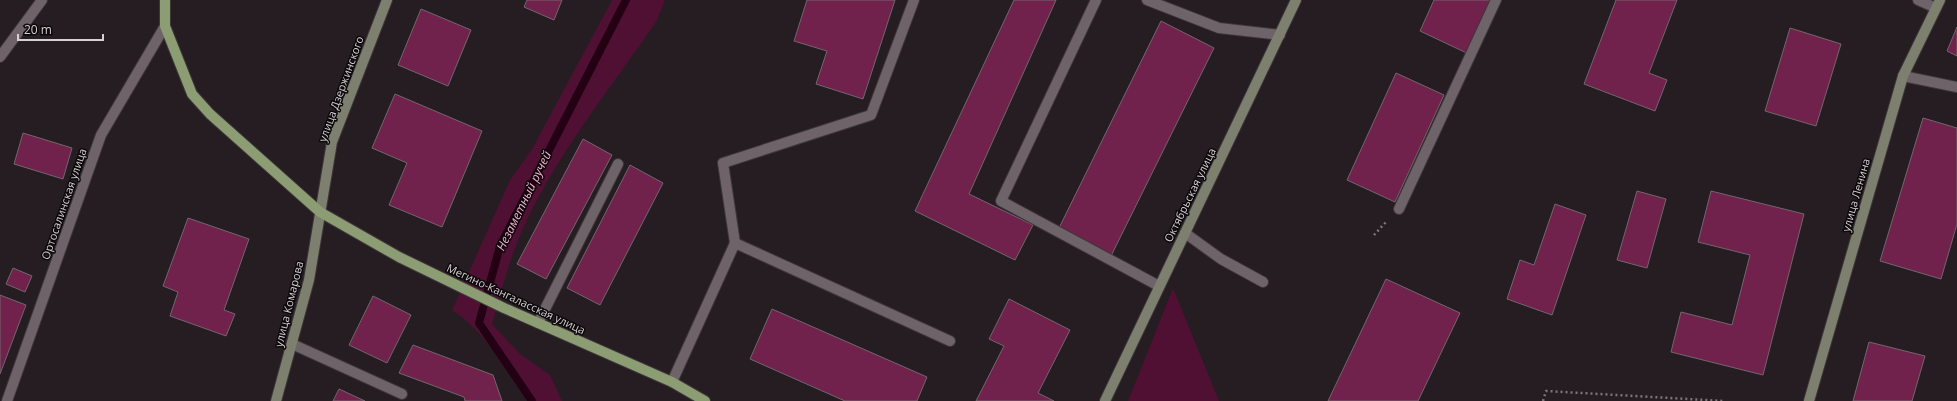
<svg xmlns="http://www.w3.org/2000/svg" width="1957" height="401" viewBox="0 0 1957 401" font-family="'Open Sans',sans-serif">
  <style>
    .green { fill: #4f1034 }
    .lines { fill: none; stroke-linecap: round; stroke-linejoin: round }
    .stream { stroke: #240014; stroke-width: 8 }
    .building { fill: #70214c; stroke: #72676c }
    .lane-casing { stroke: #3e373a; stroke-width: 12 }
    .street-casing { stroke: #3e373a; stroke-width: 12 }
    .secondary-casing { stroke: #3e373a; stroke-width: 12 }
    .primary-casing { stroke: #3e373a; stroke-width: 12 }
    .path { stroke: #7d7679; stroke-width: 2.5; stroke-dasharray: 2 3; stroke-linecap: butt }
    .lane { stroke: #6e6368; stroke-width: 10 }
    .street { stroke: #6e6368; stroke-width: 10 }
    .secondary { stroke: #7d806e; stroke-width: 10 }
    .primary { stroke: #8c9d74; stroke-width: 10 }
    .labels { text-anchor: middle; stroke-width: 3; stroke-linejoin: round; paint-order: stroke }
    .street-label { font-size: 11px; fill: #d6d0d3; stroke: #0c080a }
    .water-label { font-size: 12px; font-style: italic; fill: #f6b0d0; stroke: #0c080a }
  </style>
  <rect width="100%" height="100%" fill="#251d21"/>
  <path class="green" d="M612,0H665L656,22C612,86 561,149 527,220C511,253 502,288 492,324L520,354L550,375L562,401H528C505,369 485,331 452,310L510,180L532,149Z
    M1173,288L1219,401H1128Z"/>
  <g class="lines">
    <path class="stream" d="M532,401L479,323L500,246L626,0"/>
  </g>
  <path class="building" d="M527,0H562L554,20L524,7Z
    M807,0H895L863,99L816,84L827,51L794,41Z
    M1014,0H1056L969,194L1033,225L1015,260L915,211Z
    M1434,0H1498L1473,56L1420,31Z
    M1616,0H1677L1649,73L1667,80L1655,111L1584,84Z
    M421,9L471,30L448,86L398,65Z
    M1161,21L1214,48L1110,258L1057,232Z
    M1957,27V56L1947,51Z
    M1790,28L1841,44L1816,126L1765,111Z
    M1396,73L1444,95L1395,202L1347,180Z
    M395,94L482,131L442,227L389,205L407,163L372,148Z
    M1923,118L1957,128V224L1941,279L1880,261Z
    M23,133L72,148L63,179L14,164Z
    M583,139L612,155L546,279L517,264Z
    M630,165L663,183L600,305L567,288Z
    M1637,191L1666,199L1647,268L1617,260Z
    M1711,191L1804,214L1763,375L1671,352L1681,312L1732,325L1750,255L1698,242Z
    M1555,204L1586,215L1552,315L1507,299L1520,260L1534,265Z
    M188,218L249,239L224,310L235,314L226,336L170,316L178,292L163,286Z
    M13,268L32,276L25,292L6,284Z
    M1386,279L1460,313L1418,401H1328Z
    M0,295L26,305L0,374Z
    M373,296L411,315L387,363L349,345Z
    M1009,299L1070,330L1038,393L1054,401H976L1004,346L989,339Z
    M772,309L927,377L917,401H845L750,359Z
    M1869,342L1925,356L1912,401H1853Z
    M413,345L493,375L502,401H465L464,397L399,373Z
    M339,389L365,401H333Z"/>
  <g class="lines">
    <defs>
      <path id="lane" d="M1096,0L1001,201L1159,286
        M1147,0L1219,28L1280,35
        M0,57L42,0
        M1399,209L1496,0
        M1185,233L1221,259L1263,282
        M735,243L723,163L871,115L914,0
        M538,323L618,164
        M292,344L402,394
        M672,382L735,243L950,341"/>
      <path id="street" d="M1918,0L1936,8
        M1903,76L1957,87
        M7,401L101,135L165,26"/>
      <path id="secondary" d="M276,401L309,280L332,142L387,0
        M1105,401L1296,0
        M1809,401L1903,76L1940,0"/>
      <path id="primary" d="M165,0V26L192,94L210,114L320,212L399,257L504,308L672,382L705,401"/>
    </defs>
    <use href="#lane" class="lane-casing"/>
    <use href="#street" class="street-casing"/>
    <use href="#secondary" class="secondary-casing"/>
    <use href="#primary" class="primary-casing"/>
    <path class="path" d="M1374,235L1386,222
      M1543,401L1546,391L1723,401"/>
    <use href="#lane" class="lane"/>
    <use href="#street" class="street"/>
    <use href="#secondary" class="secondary"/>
    <use href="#primary" class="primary"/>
  </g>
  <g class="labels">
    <g class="street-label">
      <text transform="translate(341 89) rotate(-70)" y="4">улица Дзержинского</text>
      <text transform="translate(1190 195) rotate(-64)" y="4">Октябрьская улица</text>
      <text transform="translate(1856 195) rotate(-74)" y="4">улица Ленина</text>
      <text transform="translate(64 204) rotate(-71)" y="4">Ортосалинская улица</text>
      <text transform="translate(516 299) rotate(25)" y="4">Мегино-Кангаласская улица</text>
      <text transform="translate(289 304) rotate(-76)" y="4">улица Комарова</text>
    </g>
    <g class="water-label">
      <text transform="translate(524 201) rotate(-64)" y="4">Незаметный ручей</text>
    </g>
  </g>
  <path d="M18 34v6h85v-6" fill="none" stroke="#d6d0d3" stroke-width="2"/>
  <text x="24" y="34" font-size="12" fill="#d6d0d3" stroke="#0c080a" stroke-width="3" paint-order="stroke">20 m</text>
</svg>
